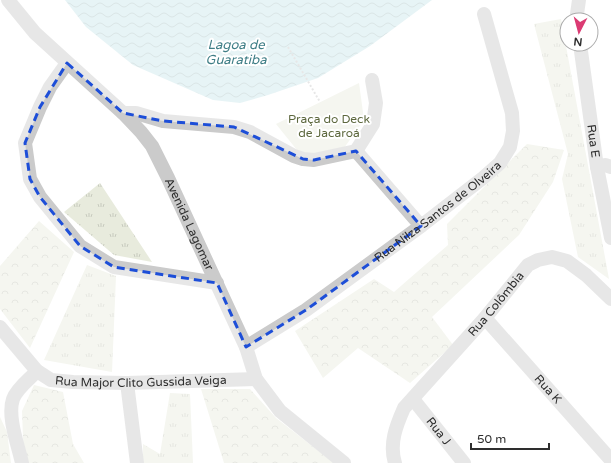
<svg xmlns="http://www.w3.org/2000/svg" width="611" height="463" viewBox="0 0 611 463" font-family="'Varela Round',sans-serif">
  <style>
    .grass { fill: url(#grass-tufts) }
    .forest { fill: url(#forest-crowns) }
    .park { fill: #e8ebdd }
    .water { fill: url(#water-waves) }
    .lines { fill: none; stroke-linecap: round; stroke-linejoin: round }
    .path { stroke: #cbcbcb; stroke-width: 2; stroke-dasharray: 2 2; stroke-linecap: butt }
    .minor { stroke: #cbcbcb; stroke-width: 14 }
    .marked { fill: none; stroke: #1d4ed8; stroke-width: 3; stroke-dasharray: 8 5; stroke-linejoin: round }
    .labels { text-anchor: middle; stroke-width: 4; stroke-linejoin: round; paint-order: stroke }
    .park-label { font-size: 12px; fill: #5d683e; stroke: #fff }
    .street-label { font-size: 12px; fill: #2e2e2e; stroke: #fff }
    .water-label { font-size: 13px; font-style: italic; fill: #3f7e86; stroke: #fff }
  </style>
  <defs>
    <pattern id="grass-tufts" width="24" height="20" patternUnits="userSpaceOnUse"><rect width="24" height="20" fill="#e8ebdd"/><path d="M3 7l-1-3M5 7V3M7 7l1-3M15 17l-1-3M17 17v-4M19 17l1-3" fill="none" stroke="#c7cabe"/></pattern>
    <pattern id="forest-crowns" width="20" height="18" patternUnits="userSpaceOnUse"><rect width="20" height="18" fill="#e8ebdd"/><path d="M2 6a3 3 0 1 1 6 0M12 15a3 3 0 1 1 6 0" fill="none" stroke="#c7cabe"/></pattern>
    <pattern id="water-waves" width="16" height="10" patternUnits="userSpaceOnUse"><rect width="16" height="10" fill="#cae6ea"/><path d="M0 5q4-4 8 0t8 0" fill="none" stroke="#aec6c9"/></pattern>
  </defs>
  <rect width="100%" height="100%" fill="#fff"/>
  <path class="grass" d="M561,19L609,279L578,257L562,179L568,154L534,24Z
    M100,183L152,262L114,255L64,212Z
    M87,265L116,276L112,372L44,360Z
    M170,393L190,394L193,463H143V444L160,454Z"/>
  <path class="forest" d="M527,144L564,150L553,182L519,235L432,317L453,345L410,383L358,348L323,378L295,331L374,279L394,292L448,245L447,224Z
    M39,221L74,252L30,348L0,309V266Z
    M34,385L63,392L73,444L84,463H24L22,411Z
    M201,389H250L276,418L334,463H224Z
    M0,417L7,432L11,463H0Z"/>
  <path class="park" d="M359,83L364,120L344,148L311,155L297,150L276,124Z"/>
  <path class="water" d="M65,0H432L370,46L318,78L268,95L240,103L213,100L133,65L86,27Z"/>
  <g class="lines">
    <path class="path" d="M288,47L320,102"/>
    <g class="minor">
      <path id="s1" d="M8,0L35,33L123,113L141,132L152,146L168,178L246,347L256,379L280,411L344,463"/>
      <path d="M577,20V14L579,0"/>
      <path id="s2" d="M580,44L597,167L611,238"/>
      <path d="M67,63L50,87L40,107L25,143L30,179L40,197L80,246L114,267L217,283"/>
      <path d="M123,113H136L163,121L234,127L250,132L294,156L303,159L314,160L356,151L421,226"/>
      <path d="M356,151L373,124L376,103L372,80"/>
      <path d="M597,167L605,165L611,167"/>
      <path id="s3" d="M485,318L611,460"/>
      <path id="s4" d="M0,327L37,371L51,380L73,382L127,383L256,379"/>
      <path id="s5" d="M246,347L306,310L421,226L483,178L500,163L510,147L513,131L512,113L484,14"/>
      <path d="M127,383L137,463"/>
      <path id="s6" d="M413,399L464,463"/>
      <path d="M22,463C18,445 7,416 13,399C17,388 30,379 37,371"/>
      <path id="s7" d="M395,463C389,444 396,426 404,408L485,318L528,265L538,260L552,257L567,261L586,275L611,299"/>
    </g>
  </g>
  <path d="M0 0H611V463H0ZM67,63L123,113L163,121L234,127L303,159L314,160L356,151L421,226L306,310L246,347L217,283L114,267L80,246L40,197L30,179L25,143L40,107Z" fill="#fff" fill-opacity=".55" fill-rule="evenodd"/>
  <path class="marked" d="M67,63L123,113L163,121L234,127L303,159L314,160L356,151L421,226L306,310L246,347L217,283L114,267L80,246L40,197L30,179L25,143L40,107Z"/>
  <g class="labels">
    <g class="park-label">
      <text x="329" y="123">Praça do Deck<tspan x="329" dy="14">de Jacaroá</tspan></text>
    </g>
    <g class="street-label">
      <text dy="4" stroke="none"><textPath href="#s2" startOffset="98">Rua E</textPath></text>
      <text dy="4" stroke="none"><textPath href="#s5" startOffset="235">Rua Nilza Santos de Olveira</textPath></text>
      <text dy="4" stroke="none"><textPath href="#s1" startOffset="292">Avenida Lagomar</textPath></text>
      <text dy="4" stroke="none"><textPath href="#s7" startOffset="196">Rua Colômbia</textPath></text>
      <text dy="4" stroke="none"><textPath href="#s4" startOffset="164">Rua Major Clito Gussida Veiga</textPath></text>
      <text dy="4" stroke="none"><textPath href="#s3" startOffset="95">Rua K</textPath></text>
      <text dy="4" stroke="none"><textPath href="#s6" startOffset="41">Rua J</textPath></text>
    </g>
    <g class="water-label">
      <text x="236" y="49">Lagoa de<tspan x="236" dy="15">Guaratiba</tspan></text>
    </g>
  </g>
  <g transform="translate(579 32) rotate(186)"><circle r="19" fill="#ffffff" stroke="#ababab"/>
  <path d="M0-3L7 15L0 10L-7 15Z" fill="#db3b73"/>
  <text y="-6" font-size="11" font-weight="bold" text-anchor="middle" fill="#2e2e2e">N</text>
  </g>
  <path d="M471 443v6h78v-6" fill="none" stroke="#2e2e2e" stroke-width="2"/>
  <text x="477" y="443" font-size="12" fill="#2e2e2e" stroke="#ffffff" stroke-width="3" paint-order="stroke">50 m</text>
</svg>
